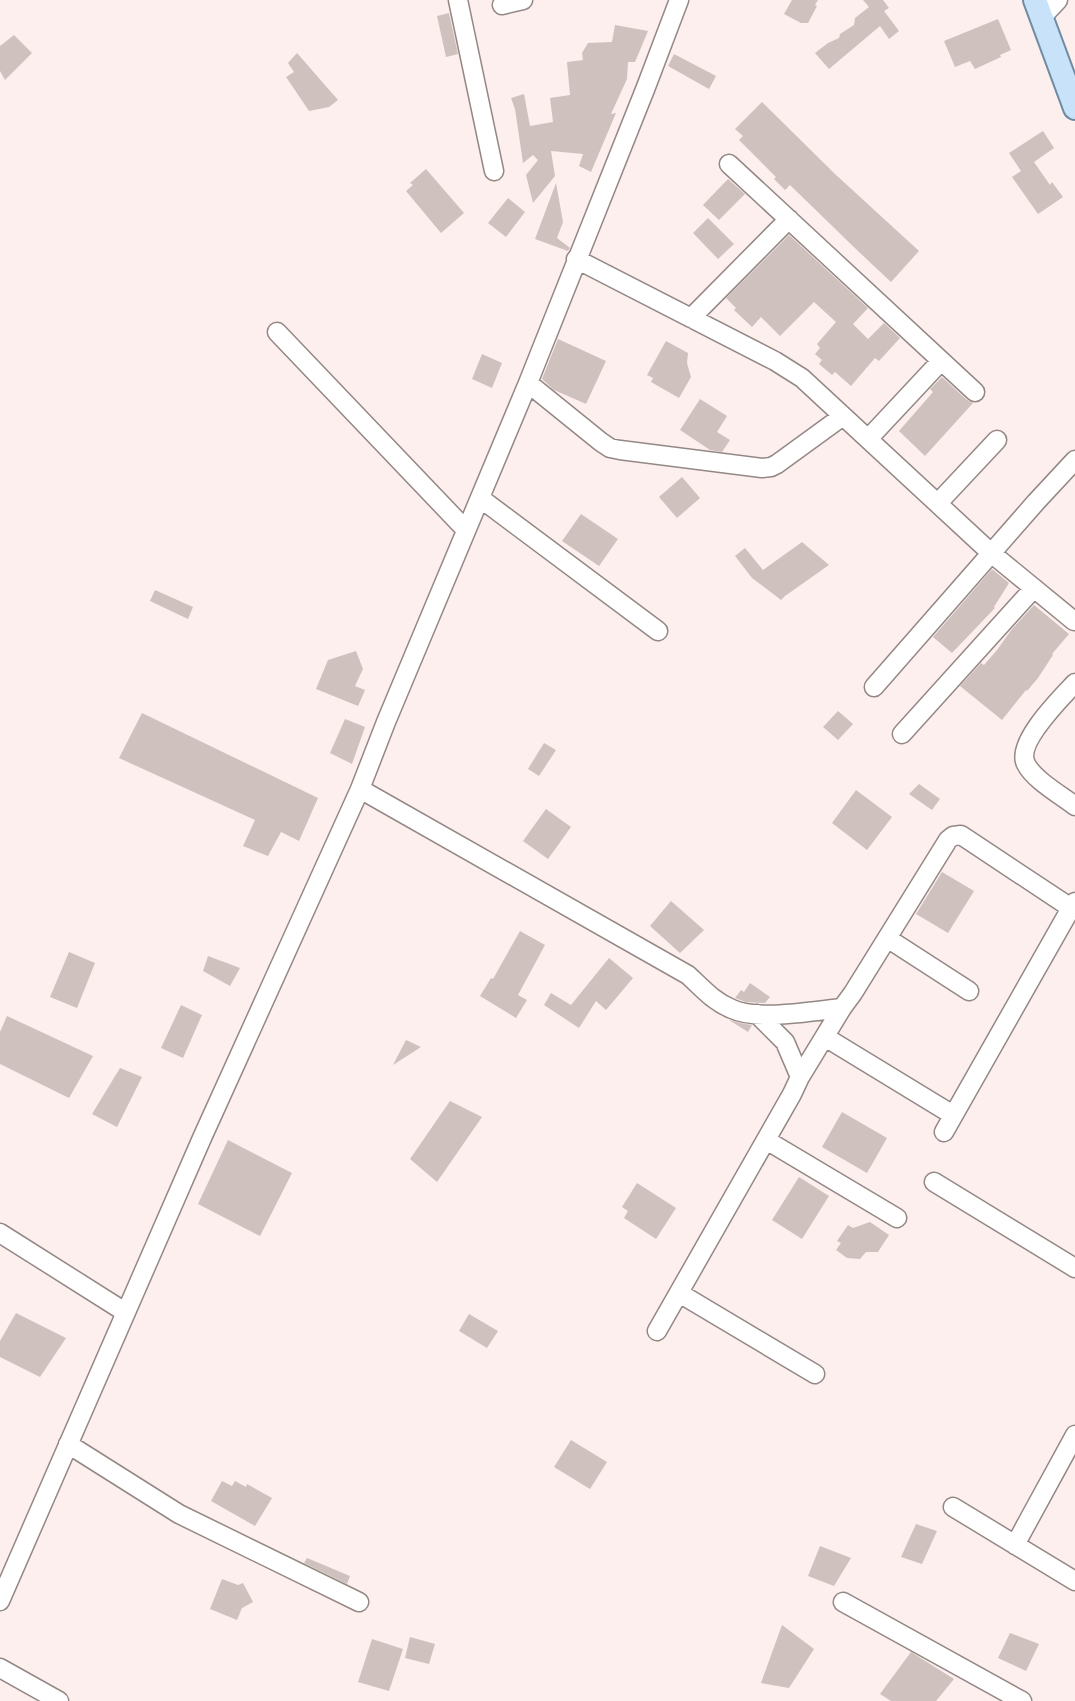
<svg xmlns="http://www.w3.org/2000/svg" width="1075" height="1701" viewBox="0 0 1075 1701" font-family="'Sofia Sans Condensed',sans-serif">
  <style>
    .building { fill: #cec1be }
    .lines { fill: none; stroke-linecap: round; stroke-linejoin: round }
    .minor-casing { stroke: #948885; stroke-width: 21 }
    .major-casing { stroke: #708ca3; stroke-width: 26 }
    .minor { stroke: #fff; stroke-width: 18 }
    .major { stroke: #c8e3f9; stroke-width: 22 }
  </style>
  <rect width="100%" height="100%" fill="#fdefed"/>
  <path class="building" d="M792,0H818L815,5L817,6L808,23H801L784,14Z
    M863,0H883L889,8L884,11L899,31L889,39L880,26L829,69L815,53L828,43L839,38L840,34L854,25L855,18L869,7Z
    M449,13L458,54L446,57L437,16Z
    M998,19L1011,50L1000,55L1001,57L975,69L970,61L955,67L944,41Z
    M615,25L648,31L635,62H628L627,79L611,114L616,113L591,172L579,166L583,154L551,151L555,176L533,203L526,175L538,160L533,155L523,163L515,109L511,98L524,94L530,126L553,122L550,98L570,95L567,62L583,60L582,53L588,43L612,42Z
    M14,35L32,53L5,80L0,71V46Z
    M297,53L338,100L329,107L309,111L286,77L294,72L288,63Z
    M674,54L716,76L709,89L668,66Z
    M762,102L835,174L919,251L891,282L859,252L790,185L785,190L774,179L776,177L739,140L743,136L735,129Z
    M1043,131L1054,148L1034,162L1050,185L1052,182L1063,197L1038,214L1012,177L1021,171L1009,153Z
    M426,169L464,213L441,233L406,191L413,185L410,183Z
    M728,179L745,194L719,220L703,205Z
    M556,183L563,222L557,238L570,248L568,251L535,239Z
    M508,198L525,212L506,237L488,223Z
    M708,218L734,244L718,259L693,233Z
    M789,235L868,308L853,324L868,339L884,323L900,338L879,361L875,358L851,386L835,372L832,375L819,364L822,360L815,354L820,348L817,344L836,322L814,302L780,336L761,317L752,327L734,310L736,308L726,298Z
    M558,339L606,361L586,404L554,390L542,379Z
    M666,341L688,353L687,363L691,377L679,398L651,382L653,378L647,375Z
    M482,354L502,363L492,388L472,379Z
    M942,377L967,400L973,403L925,456L899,431L933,392L930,389Z
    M700,399L727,416L717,432L730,440L722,452L710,450L680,430Z
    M682,477L700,498L677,518L659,497Z
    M581,514L618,539L599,566L562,541Z
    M802,542L829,565L785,596L781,600L752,578L735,556L745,548L763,570Z
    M992,569L1009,583L994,607L995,608L952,653L933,637Z
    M155,590L193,607L188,619L150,601Z
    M1034,605L1069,634L1052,654L1053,655L1038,678L1027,691L1026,690L1002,720L960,686L981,663L984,665L997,650L1012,629Z
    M356,651L363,669L355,686L365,690L358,706L316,689L328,660Z
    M838,711L853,724L838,740L823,727Z
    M142,713L318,798L299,841L281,832L268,856L243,846L255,820L119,758Z
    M345,719L365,727L352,764L330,753Z
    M544,743L556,750L539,776L528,769Z
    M919,784L940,799L932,810L909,794Z
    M856,790L892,817L867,850L832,823Z
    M546,809L571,827L548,859L523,841Z
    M942,872L974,891L948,933L916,914Z
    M671,901L704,930L680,953L650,926Z
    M520,931L545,945L518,995L527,1000L516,1018L480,996L491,978L493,979Z
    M69,952L95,963L77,1008L50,997Z
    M208,956L240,968L230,986L203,971Z
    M609,958L633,978L606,1010L596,1001L579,1028L544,1005L551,993L571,1005Z
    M750,983L770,997L765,1003L746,1002L735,998L741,990L744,992Z
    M181,1005L202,1015L183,1058L161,1048Z
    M7,1016L93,1056L69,1098L0,1064V1032Z
    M729,1020L740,1023L752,1025L748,1032Z
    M406,1040L421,1047L393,1065Z
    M120,1068L142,1077L117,1127L92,1114Z
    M450,1101L482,1117L437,1182L410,1159Z
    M842,1112L887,1138L867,1173L822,1147Z
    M228,1140L292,1173L260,1236L198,1204Z
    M799,1177L829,1196L802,1239L772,1220Z
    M637,1183L676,1208L656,1239L624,1218L628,1211L622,1207Z
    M870,1222L889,1235L878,1252H866L860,1259L847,1258L836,1250L841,1243L837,1241L848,1225L853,1228Z
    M16,1313L66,1338L40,1377L0,1357V1341Z
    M469,1314L498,1331L487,1348L459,1331Z
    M571,1440L607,1462L590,1489L554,1467Z
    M222,1481L232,1486L235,1481L246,1487L247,1484L272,1498L255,1526L211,1501Z
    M916,1524L937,1531L922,1564L901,1557Z
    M820,1546L851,1558L834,1586L808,1576Z
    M307,1558L350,1576L347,1584L304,1563Z
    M222,1579L238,1585L243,1583L253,1602L242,1608L237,1620L210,1609Z
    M782,1625L814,1649L789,1688L761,1683Z
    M1010,1633L1039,1644L1026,1671L998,1658Z
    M410,1637L435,1644L429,1664L405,1658Z
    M372,1639L403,1649L389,1691L358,1682Z
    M911,1652L954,1679L936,1701H891L880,1694Z"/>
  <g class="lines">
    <defs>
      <path id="minor" d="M458,0L494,171
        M502,5L523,0
        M1041,18L1058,0
        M729,164L975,392
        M576,259L775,361L802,378L991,553L1074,621
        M691,318L789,219
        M277,332L466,530
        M528,383L601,442L610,448L620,450L762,468L771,467L777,464L843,416
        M868,439L941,361
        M480,498L658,631
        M938,503L997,440
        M1075,683C1062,697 1015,743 1026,764C1034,780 1061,795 1075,806
        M874,687L1036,502L1075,460
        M902,734L1034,588
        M360,789L688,975C702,988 714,1002 732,1009C758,1021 813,1011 842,1008L853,993L948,840L953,836L961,835L1071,908L1075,902
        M887,938L969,991
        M825,1037L953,1115
        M800,1077L842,1008
        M944,1132L1071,908
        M766,1140L897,1218
        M934,1182L1075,1268
        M0,1233L125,1312
        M679,1293L815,1374
        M657,1331L792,1094L800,1077L785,1042L757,1014
        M68,1444L179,1514L359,1602
        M953,1507L1075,1581
        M1015,1545L1075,1435
        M0,1601L202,1138L360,789L386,722L528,383L646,87L679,0
        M843,1602L1022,1701
        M0,1668L59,1701"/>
      <path id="major" d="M1035,0L1075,108"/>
    </defs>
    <use href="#minor" class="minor-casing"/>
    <use href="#major" class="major-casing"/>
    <use href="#minor" class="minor"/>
    <use href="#major" class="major"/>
  </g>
</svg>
